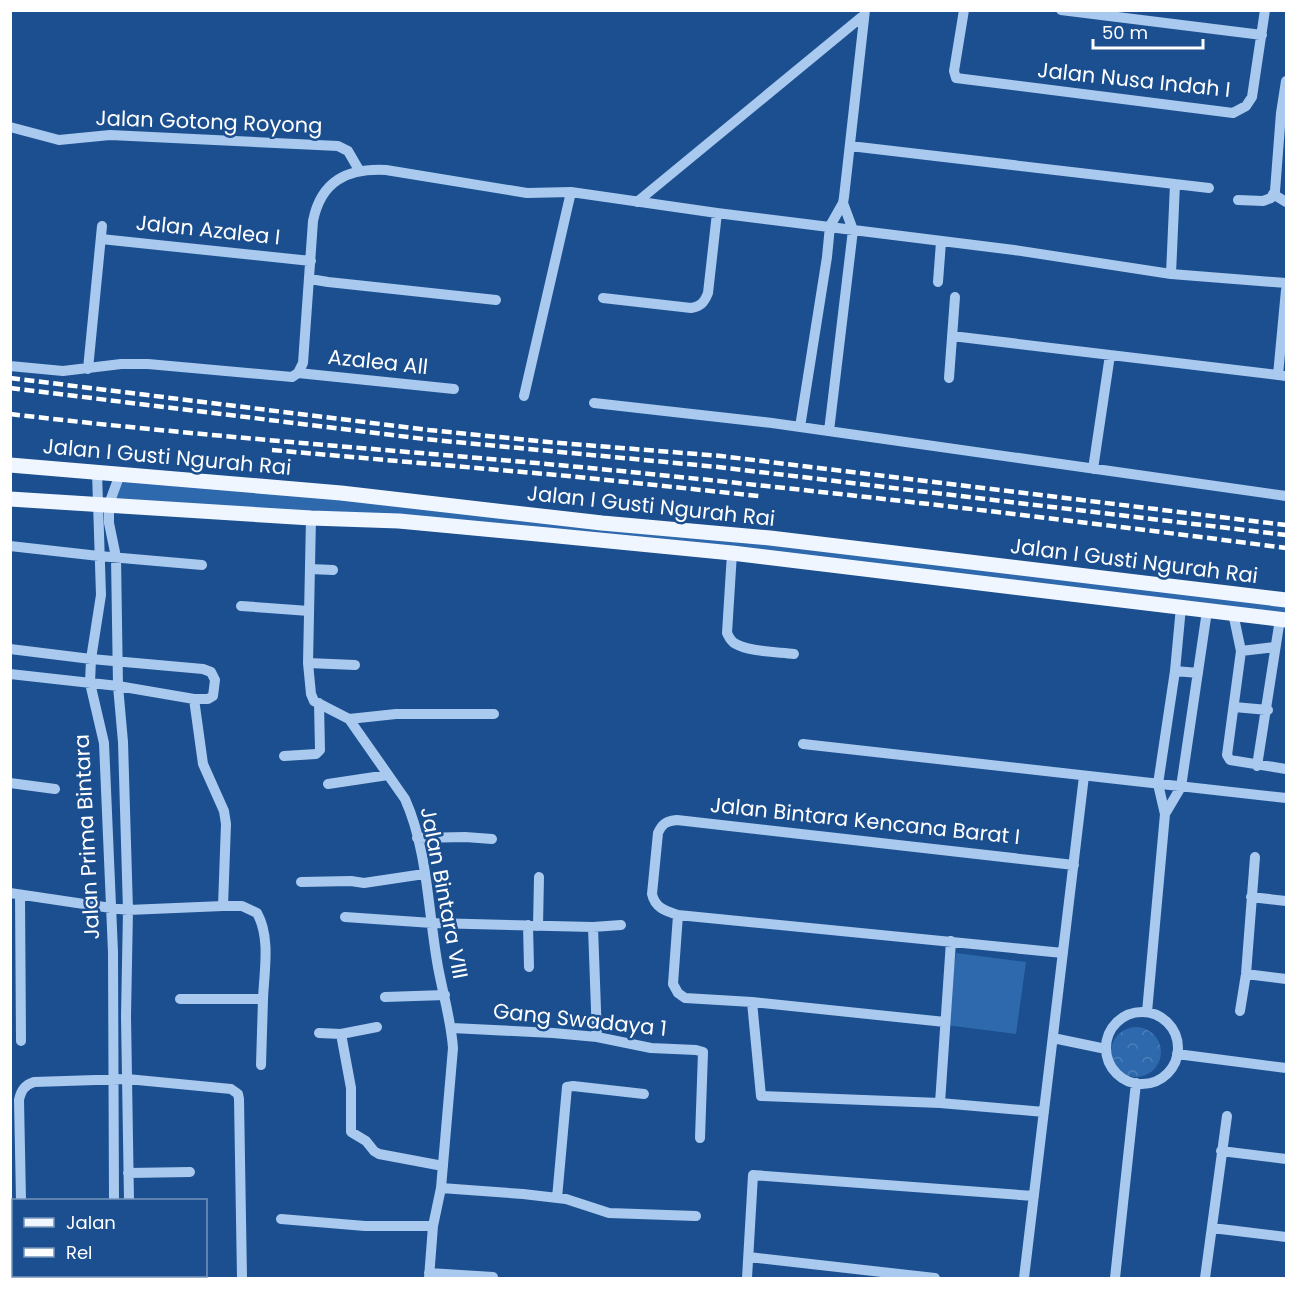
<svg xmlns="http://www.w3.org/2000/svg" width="1297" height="1289" viewBox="0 0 1297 1289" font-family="Poppins,sans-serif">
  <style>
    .grass { fill: #2e69ad }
    .park { fill: url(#park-crowns) }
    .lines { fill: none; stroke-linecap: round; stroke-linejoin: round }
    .minor { stroke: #a9c9ee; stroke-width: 10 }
    .major { stroke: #f0f6ff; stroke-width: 15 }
    .rail { stroke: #fff; stroke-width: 4.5; stroke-dasharray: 10 4.5; stroke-linecap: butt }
    .labels { text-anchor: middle; stroke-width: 5; stroke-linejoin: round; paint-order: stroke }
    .street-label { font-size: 21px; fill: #fff; stroke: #1b4f8f }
  </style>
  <defs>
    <pattern id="park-crowns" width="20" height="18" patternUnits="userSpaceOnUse" patternTransform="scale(1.5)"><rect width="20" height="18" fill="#2e69ad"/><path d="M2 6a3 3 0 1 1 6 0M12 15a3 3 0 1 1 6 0" fill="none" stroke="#4d80b9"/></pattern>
  </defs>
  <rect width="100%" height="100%" fill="#1b4f8f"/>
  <path class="grass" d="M120,474L1286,600V620L786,561L109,504Z
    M956,953L1026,962L1016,1034L946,1025Z"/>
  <path class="park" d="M1111 1052a25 25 0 1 1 50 0a25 25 0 1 1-50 0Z"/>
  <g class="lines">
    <path class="minor" d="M964,10L954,71L956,78L1233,113L1246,106L1252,97L1265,10
      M1061,10L1262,35
      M10,127L59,140L110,135L338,146L348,151L359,170
      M850,146L1209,188
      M1273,194L1286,202
      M1238,200L1263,201L1271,198L1275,191L1281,113L1286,81
      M637,202L864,15
      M101,239L311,261
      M1171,274L1175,184
      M310,279L328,282L496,300
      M938,282L941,242
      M603,298L691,308C701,306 704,303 708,293L717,213
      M952,336L1286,376
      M10,366L63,371L121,364H148L292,377L298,373L303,363L313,221C321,181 347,168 386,170L527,193L571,192L717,213L1014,250L1171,274L1286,283
      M88,369L102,226
      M298,373L454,389
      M1278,375L1286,290
      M949,378L955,297
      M524,396L571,192
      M594,403L772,423L1286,496
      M800,427L827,257L830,226L843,203L844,197L865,10
      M829,431L853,230L843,203
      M1093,469L1110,355
      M97,472L101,595L91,659L90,683L104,743L113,952L114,1200
      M120,474L109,504V523L116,557L118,686L123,742L128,910L126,1016L129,1200
      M311,518L308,663L311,694L314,701L349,719L405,799C428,850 428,913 438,967C443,994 451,1020 453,1048L441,1188L433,1226L429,1278
      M10,546L99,556L202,565
      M732,553L727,633C729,637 731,642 736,644C749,652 778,652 794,654
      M310,569L333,570
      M241,606L309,611
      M1233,613L1241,651L1227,755L1230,760L1286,769
      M10,649L91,659L203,669L211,672L215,680L213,696L208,699H194L118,686L10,674
      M1241,651L1275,647
      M308,663L355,665
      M1175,671L1198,673
      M194,699L203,764L224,811L226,824L223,906
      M1234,707L1268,710
      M349,719L396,714H494
      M803,744L1286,798
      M284,756L316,754L320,750L319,703
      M1257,766L1280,619
      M10,783L55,789
      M328,784L388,775
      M1165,814L1181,787L1207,611
      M417,838L465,837L492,839
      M301,882L351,881L364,883L424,874
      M10,893L111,908L128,910L223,906H242L257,913C271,938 264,972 263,999H180
      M20,895L21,1041
      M1251,897L1286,901
      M678,915L673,984L678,993L685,998L752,1002L945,1022
      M345,917L432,923L593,927L621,925
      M528,925L529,967
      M538,926L539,877
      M593,927L597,1037
      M1063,953L678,915C666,911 655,908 652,894L658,833C662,824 666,821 677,820L1074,865
      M1246,974L1286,979
      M385,997L445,995
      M752,1002L761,1096L940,1103L1044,1112
      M1240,1011L1246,974L1255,857
      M1147,1012L1165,814L1158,784L1175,671L1181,607
      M1106 1048a36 36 0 1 1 72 0a36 36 0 1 1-72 0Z
      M452,1028L553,1033L597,1037L651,1048L696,1050L703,1052L700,1138
      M319,1033L341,1034L377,1027
      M341,1034L351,1088V1132L366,1141L374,1151L379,1154L443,1166
      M1053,1038L1106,1049
      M1177,1054L1286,1068
      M261,1065L263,999
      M940,1103L951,941
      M1221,1151L1286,1159
      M128,1173L190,1172
      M441,1188L523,1194L566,1199L609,1213L696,1216
      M557,1198L567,1087L573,1086L644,1094
      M21,1200L19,1100C21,1090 25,1085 34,1082L127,1079L231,1089L238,1094L239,1099L242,1278
      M281,1219L365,1226H433
      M1212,1228L1286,1237
      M749,1257L935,1278
      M429,1273L493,1277
      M24,1276V1278
      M116,1276V1278
      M129,1276V1278
      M747,1278L753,1175L1034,1196
      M1024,1278L1084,776
      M1115,1278L1136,1083
      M1205,1278L1227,1116"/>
    <path class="major" d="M10,465L341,493L602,523L770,538L1286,600
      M10,499L311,518L399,521L548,535L732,553L1286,620"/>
    <path class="rail" d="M10,378L429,430L548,442L721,456L1286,525
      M10,388L424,439L718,467L1286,535
      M10,414C196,436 383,449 569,466C809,489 1048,517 1286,548
      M272,450L568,476L759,496"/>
  </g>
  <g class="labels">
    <g class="street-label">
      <text transform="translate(1134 80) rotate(6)" y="7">Jalan Nusa Indah I</text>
      <text transform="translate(209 122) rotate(2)" y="7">Jalan Gotong Royong</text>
      <text transform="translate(208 230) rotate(6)" y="7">Jalan Azalea I</text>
      <text transform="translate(378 362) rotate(6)" y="7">Azalea All</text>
      <text transform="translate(167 457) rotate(5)" y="7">Jalan I Gusti Ngurah Rai</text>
      <text transform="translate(651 506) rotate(6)" y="7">Jalan I Gusti Ngurah Rai</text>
      <text transform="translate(1134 561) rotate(7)" y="7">Jalan I Gusti Ngurah Rai</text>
      <text transform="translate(865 821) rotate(6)" y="7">Jalan Bintara Kencana Barat I</text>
      <text transform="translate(87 837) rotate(-93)" y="7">Jalan Prima Bintara</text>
      <text transform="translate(444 893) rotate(79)" y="7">Jalan Bintara VIII</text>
      <text transform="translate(580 1020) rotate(6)" y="7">Gang Swadaya 1</text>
    </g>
  </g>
  <rect width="1297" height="1289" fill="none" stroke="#ffffff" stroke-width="24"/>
  <rect x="12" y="1199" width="195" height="78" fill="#1b4f8f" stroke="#7695bc" stroke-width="1.5"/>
  <rect x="24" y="1218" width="30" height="9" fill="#f0f6ff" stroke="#7695bc" stroke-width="1.5"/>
  <text x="66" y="1229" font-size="18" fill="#ffffff">Jalan</text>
  <rect x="24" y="1248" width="30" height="9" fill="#ffffff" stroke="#7695bc" stroke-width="1.5"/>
  <text x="66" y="1259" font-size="18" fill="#ffffff">Rel</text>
  <path d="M1093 39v9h110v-9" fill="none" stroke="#ffffff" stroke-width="3"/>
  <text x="1102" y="39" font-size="18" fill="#ffffff" stroke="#1b4f8f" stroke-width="4.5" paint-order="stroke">50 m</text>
</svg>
